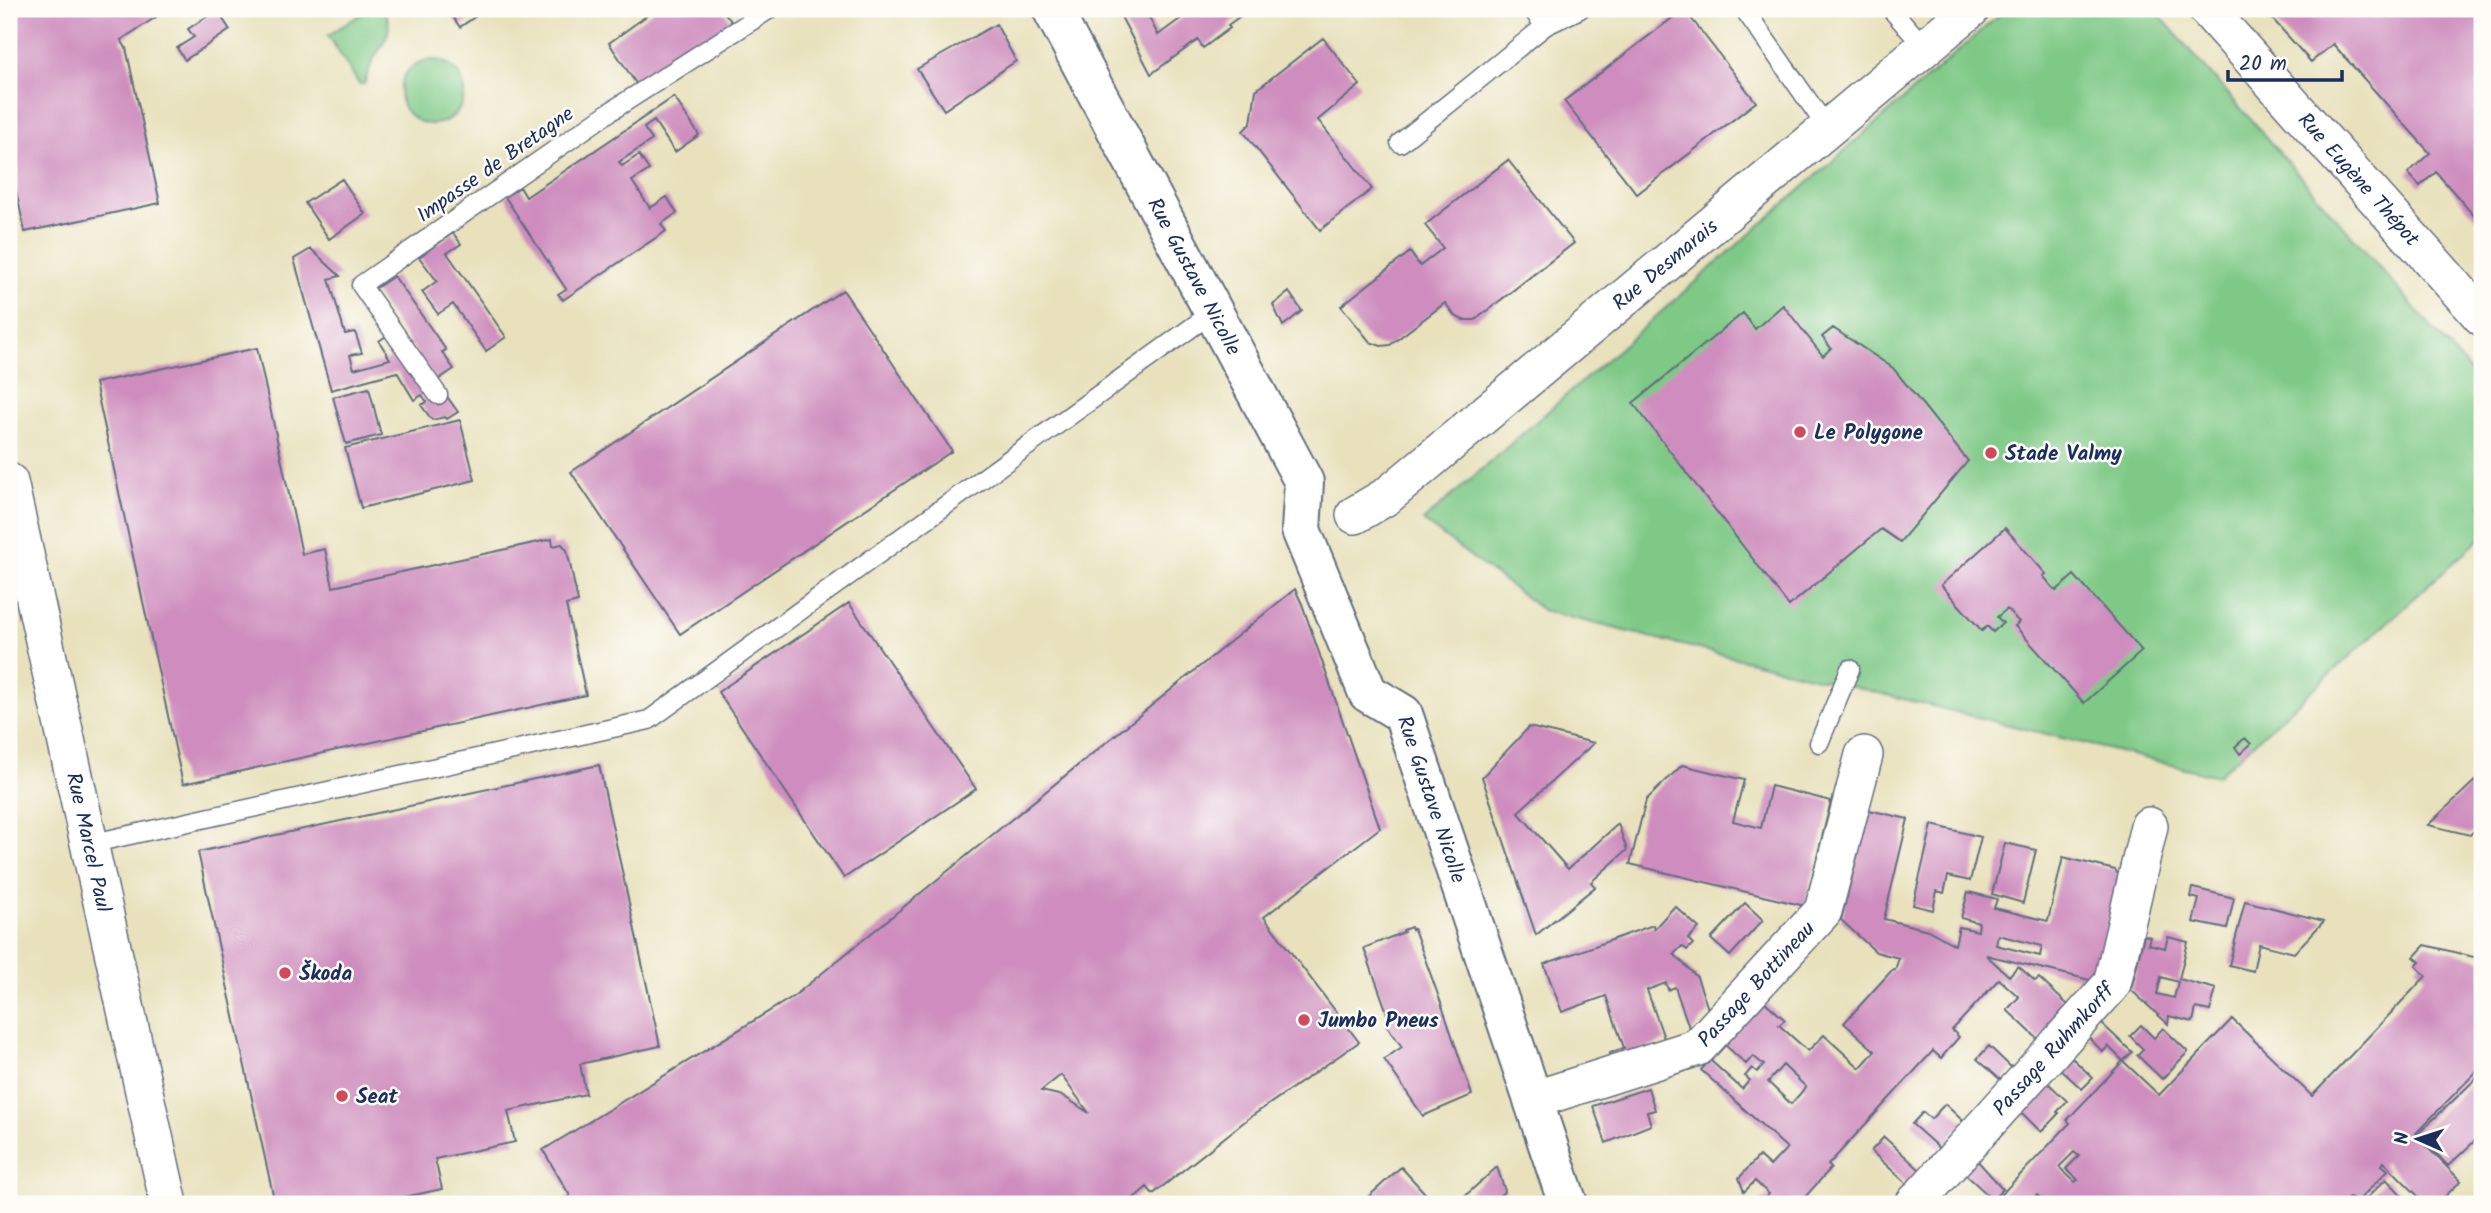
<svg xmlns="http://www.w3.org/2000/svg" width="2491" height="1213" viewBox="0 0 2491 1213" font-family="Kalam,sans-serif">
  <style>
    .green { fill: #7ec986; stroke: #4c7c72; stroke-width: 2 }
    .building { fill: #ce8dbe; fill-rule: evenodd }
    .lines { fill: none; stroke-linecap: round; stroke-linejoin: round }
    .service-casing { stroke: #636d7f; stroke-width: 21 }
    .minor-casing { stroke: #636d7f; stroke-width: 40 }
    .tertiary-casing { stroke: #636d7f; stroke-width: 42 }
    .service { stroke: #fff; stroke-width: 18 }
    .minor { stroke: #fff; stroke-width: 37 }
    .tertiary { stroke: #fff; stroke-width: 38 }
    .poi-dot { fill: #d1495b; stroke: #fdfcf7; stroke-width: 2.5 }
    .labels { text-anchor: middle; stroke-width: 5; stroke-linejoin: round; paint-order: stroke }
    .street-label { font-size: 21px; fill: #1b2f5e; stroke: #fdfcf7 }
    .poi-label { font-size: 21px; font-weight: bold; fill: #1b2f5e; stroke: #fdfcf7; text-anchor: start }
  </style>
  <rect width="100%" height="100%" fill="#fdfcf7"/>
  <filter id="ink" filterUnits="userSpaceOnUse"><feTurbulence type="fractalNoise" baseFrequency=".0143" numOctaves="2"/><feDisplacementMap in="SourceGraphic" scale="14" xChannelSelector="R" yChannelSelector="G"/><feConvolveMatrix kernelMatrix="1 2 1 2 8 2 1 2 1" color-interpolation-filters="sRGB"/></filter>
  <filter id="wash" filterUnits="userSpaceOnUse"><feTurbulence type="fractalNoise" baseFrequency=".00686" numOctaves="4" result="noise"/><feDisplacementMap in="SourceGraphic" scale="28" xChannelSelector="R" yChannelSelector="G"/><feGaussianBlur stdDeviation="1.57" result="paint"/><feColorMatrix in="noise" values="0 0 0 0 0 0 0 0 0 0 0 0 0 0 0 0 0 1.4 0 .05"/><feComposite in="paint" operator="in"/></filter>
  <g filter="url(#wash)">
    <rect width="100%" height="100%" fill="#e8e1bc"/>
    <path class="green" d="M370,9H383C397,31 382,43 372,62C369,69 366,77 364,84H359L328,35Z
      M2006,9H2154L2482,385V537L2217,776L1544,611L1423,521Z
      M400 92a32 32 0 1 1 64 0a32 32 0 1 1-64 0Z"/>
    <g id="blocks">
      <path class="building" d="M9,9H168L121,40L126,48L160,203L25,232L9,158Z
        M447,9H486L460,27Z
        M656,9H722L733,24L637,85L609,43Z
        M1117,9H1145L1158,35L1194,9H1250L1228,25L1230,28L1203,48L1198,40L1151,74Z
        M1684,9L1756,102L1637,194L1564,101Z
        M2276,9H2482V225L2436,172L2420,186L2408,173L2430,153L2333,44L2311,62L2269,15Z
        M217,10L230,30L185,60L177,48L194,37L188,29Z
        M996,24L1016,61L944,110L917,69Z
        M1323,38L1360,85L1318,120L1372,189L1320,230L1243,131L1251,123L1256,90Z
        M674,97L699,135L675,152L654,121L644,128L652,140L619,162L622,166L639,155L649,170L632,181L650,208L667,197L677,213L661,224L666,231L563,300L558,294L566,289L505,197L520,187L526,197Z
        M1508,160L1574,243L1475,320H1463L1455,316L1445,303L1390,345L1381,346L1370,342L1341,306L1410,252L1420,266L1443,248L1425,225Z
        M342,179L365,214L329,239L305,203Z
        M453,233L461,244L447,253L506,337L486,351L453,304L438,314L422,292L437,281L419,257Z
        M311,249L340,276L329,279L345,334L355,332L362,353L350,355L354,369L390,359L379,341L389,334L445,394L458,412L447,419L445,417L432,420L421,405L427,402L422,395L414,400L397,372L331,390L294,259Z
        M394,276L446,350L442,352L454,369L436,381L373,290Z
        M843,290L952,451L680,634L571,472Z
        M1289,292L1302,311L1283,326L1273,305Z
        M1783,305L1823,356L1831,348L1822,337L1833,328L1893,368L1968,461L1900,542L1881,529L1789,606L1633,403L1743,313L1755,329Z
        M257,348L302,554L325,549L333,587L552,539L553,546L562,544L567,550L578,602L566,605L586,695L183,784L95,383Z
        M369,388L381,435L346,444L333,397Z
        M460,420L475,480L361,508L345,448Z
        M2005,528L2046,574L2043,576L2056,591L2074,575L2142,651L2084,703L2015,626L2019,622L2007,609L1997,617L2003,623L1993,632L1987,626L1982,631L1941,585Z
        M1295,589L1302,604L1380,828L1264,917L1359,1042L1249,1118L1153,1194L1147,1187L1127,1204H700L697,1200L690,1204H557L570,1196L543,1150L794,996ZM1061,1075L1089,1113L1063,1096L1041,1091Z
        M849,603L976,789L844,878L718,692Z
        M1529,727L1594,743L1518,812L1568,869L1618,824L1627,850L1591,882L1595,887L1536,935L1482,777Z
        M2245,738L2251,744L2240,754L2235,747Z
        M599,765L660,1046L580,1064L586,1094L508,1111L515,1142L435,1159L442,1189L372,1204H275L198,852Z
        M1682,765L1744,780L1733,821L1761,828L1771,786L1831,801L1805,906L1630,864L1646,800Z
        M2482,774V823L2470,835L2428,825Z
        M1869,810L1908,819L1884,919L1928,930L1955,945L1959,927L1978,931L1979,923L1961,918L1968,892L1997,899L1994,908L2048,921L2063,857L2115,870L2120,877L2094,981L1986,955L2009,976L2018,966L2035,981L2039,978L2068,1005L2050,1025L2051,1027L2039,1040L2007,1010L2019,997L1999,979L1952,1030L1959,1037L1941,1058L1933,1051L1828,1165L1831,1168L1804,1198L1812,1204H1759L1769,1194L1755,1181L1744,1192L1739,1178L1759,1156L1770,1166L1787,1148L1701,1070L1710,1060L1742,1089L1750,1080L1745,1076L1752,1068L1757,1072L1764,1065L1753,1056L1746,1064L1725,1045L1765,1002L1785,1020L1779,1025L1808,1051L1824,1035L1860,1068L1875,1051L1844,1023L1893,969L1895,970L1899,958L1876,952L1841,920ZM1998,935L2042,946L2040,956L1996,945ZM1783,1065L1806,1087L1791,1104L1768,1082Z
        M1932,825L1981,837L1970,881L1948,876L1944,893L1937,891L1933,910L1913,905Z
        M2005,843L2036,850L2023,903L1992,894Z
        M2193,888L2234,898L2227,929L2193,922L2199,899L2191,897Z
        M2245,901L2269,907L2324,921L2294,953L2259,944L2253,971L2229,965Z
        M1745,903L1763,920L1730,956L1711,939Z
        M1675,906L1699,928L1688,939L1693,944L1687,950L1682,946L1674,954L1697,977L1709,1012L1691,1033L1675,987L1668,990L1666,983L1647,990L1665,1041L1612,1061L1610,1053L1624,1048L1606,996L1562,1012L1544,964L1653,925L1654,929Z
        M1411,927L1412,930L1414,929L1441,1003L1472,1095L1423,1116L1384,1059L1402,1047L1386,1024L1390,1021L1364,948L1404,932L1403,930Z
        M2144,935L2150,937L2148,944L2165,948L2168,937L2188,942L2179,979L2216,989L2210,1011L2196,1008L2193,1022L2169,1016L2168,1024L2131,990ZM2161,977L2178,982L2174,998L2157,994Z
        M2425,945L2482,959V1134L2448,1166L2424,1140L2422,1142L2461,1181L2437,1204H2426L2384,1162L2382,1165L2388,1170L2356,1203L2350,1197L2344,1202L2347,1204H2043L2045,1202L2037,1195L2028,1204H1978L1987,1194L1964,1173L1976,1159L2003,1189L1993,1199L1995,1201L2070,1123L2067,1120L2123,1061L2159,1095L2232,1019L2312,1096L2426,976L2416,966L2420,962L2414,957ZM2478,1070L2482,1073L2418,1134L2416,1133ZM2074,1152L2079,1156L2066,1169L2078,1180L2075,1182L2059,1167Z
        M2101,1023L2132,1052L2123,1061L2108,1046L2103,1052L2088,1037Z
        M2141,1025L2154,1038L2163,1028L2188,1052L2162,1079L2137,1055L2143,1049L2130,1036Z
        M1989,1046L2013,1069L2002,1081L1977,1059Z
        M2070,1056L2093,1078L2082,1089L2059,1068Z
        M2047,1082L2067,1101L2057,1112L2059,1113L2041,1132L2020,1111Z
        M1648,1088L1655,1110L1647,1112L1651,1125L1606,1143L1593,1106Z
        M1945,1104L1964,1122L1940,1149L1912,1124L1923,1112L1931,1119Z
        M1884,1137L1920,1170L1907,1184L1871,1151Z
        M1401,1167L1435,1204H1360L1367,1198Z
        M1497,1167L1505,1191L1490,1204H1456Z
        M2386,1179L2395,1188L2410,1204H2363L2362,1203Z"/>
    </g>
  </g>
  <g filter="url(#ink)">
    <use href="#blocks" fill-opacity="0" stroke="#636d7f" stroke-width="2"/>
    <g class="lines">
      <defs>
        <path id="service" d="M1744,9L1828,129
          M1891,9L1925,48
          M1545,26L1580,9
          M1400,143L1545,26L1532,9
          M438,395L361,285L608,113L770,9
          M1819,743L1850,669
          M89,844L649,720L1213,312"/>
        <g id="minor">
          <path id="s1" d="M2207,9L2482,317"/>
          <path id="s2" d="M9,482L169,1204"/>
          <path id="s3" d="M1355,515L1387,496L1971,9"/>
          <path id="s4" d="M1533,1100L1698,1047L1823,911L1864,755"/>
          <path id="s5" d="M1914,1204L2112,984L2149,826"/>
        </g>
        <g id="tertiary">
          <path id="s6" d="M1052,9L1304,482L1301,530L1368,693L1403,714L1568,1204"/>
        </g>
      </defs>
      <use href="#service" class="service-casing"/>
      <use href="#minor" class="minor-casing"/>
      <use href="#tertiary" class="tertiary-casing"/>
      <use href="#service" class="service"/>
      <use href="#minor" class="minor"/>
      <use href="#tertiary" class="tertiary"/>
    </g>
  </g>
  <g class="poi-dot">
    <circle cx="1800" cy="432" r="7"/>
    <circle cx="1991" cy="453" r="7"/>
    <circle cx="285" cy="973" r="7"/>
    <circle cx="1304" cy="1020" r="7"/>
    <circle cx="342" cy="1096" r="7"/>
  </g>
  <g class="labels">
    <g class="street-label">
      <text transform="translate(495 164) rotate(-35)" y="7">Impasse de Bretagne</text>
      <text dy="7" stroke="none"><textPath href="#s1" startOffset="228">Rue Eugène Thépot</textPath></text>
      <text dy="7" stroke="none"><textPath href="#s3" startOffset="399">Rue Desmarais</textPath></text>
      <text dy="7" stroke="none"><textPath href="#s6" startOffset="303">Rue Gustave Nicolle</textPath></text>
      <text dy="7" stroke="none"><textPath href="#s6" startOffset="891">Rue Gustave Nicolle</textPath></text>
      <text dy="7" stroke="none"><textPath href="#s2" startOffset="369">Rue Marcel Paul</textPath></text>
      <text dy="7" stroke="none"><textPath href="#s4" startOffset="259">Passage Bottineau</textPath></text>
      <text dy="7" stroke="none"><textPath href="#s5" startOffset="208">Passage Ruhmkorff</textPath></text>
    </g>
    <g class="poi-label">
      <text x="1814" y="439">Le Polygone</text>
      <text x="2005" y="460">Stade Valmy</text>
      <text x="299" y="980">Škoda</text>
      <text x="1318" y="1027">Jumbo Pneus</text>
      <text x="356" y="1103">Seat</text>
    </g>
  </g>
  <rect width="2491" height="1213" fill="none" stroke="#fdfcf7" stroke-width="35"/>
  <g transform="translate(2418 1139) rotate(273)" stroke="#fdfcf7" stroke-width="5" paint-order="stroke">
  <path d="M0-5L12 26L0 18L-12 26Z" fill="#1b2f5e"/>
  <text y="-10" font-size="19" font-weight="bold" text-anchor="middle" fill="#1b2f5e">N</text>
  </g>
  <path d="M2228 70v10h114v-10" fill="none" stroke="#1b2f5e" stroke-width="3.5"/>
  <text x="2239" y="70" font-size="21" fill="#1b2f5e" stroke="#fdfcf7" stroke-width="5" paint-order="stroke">20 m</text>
</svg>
